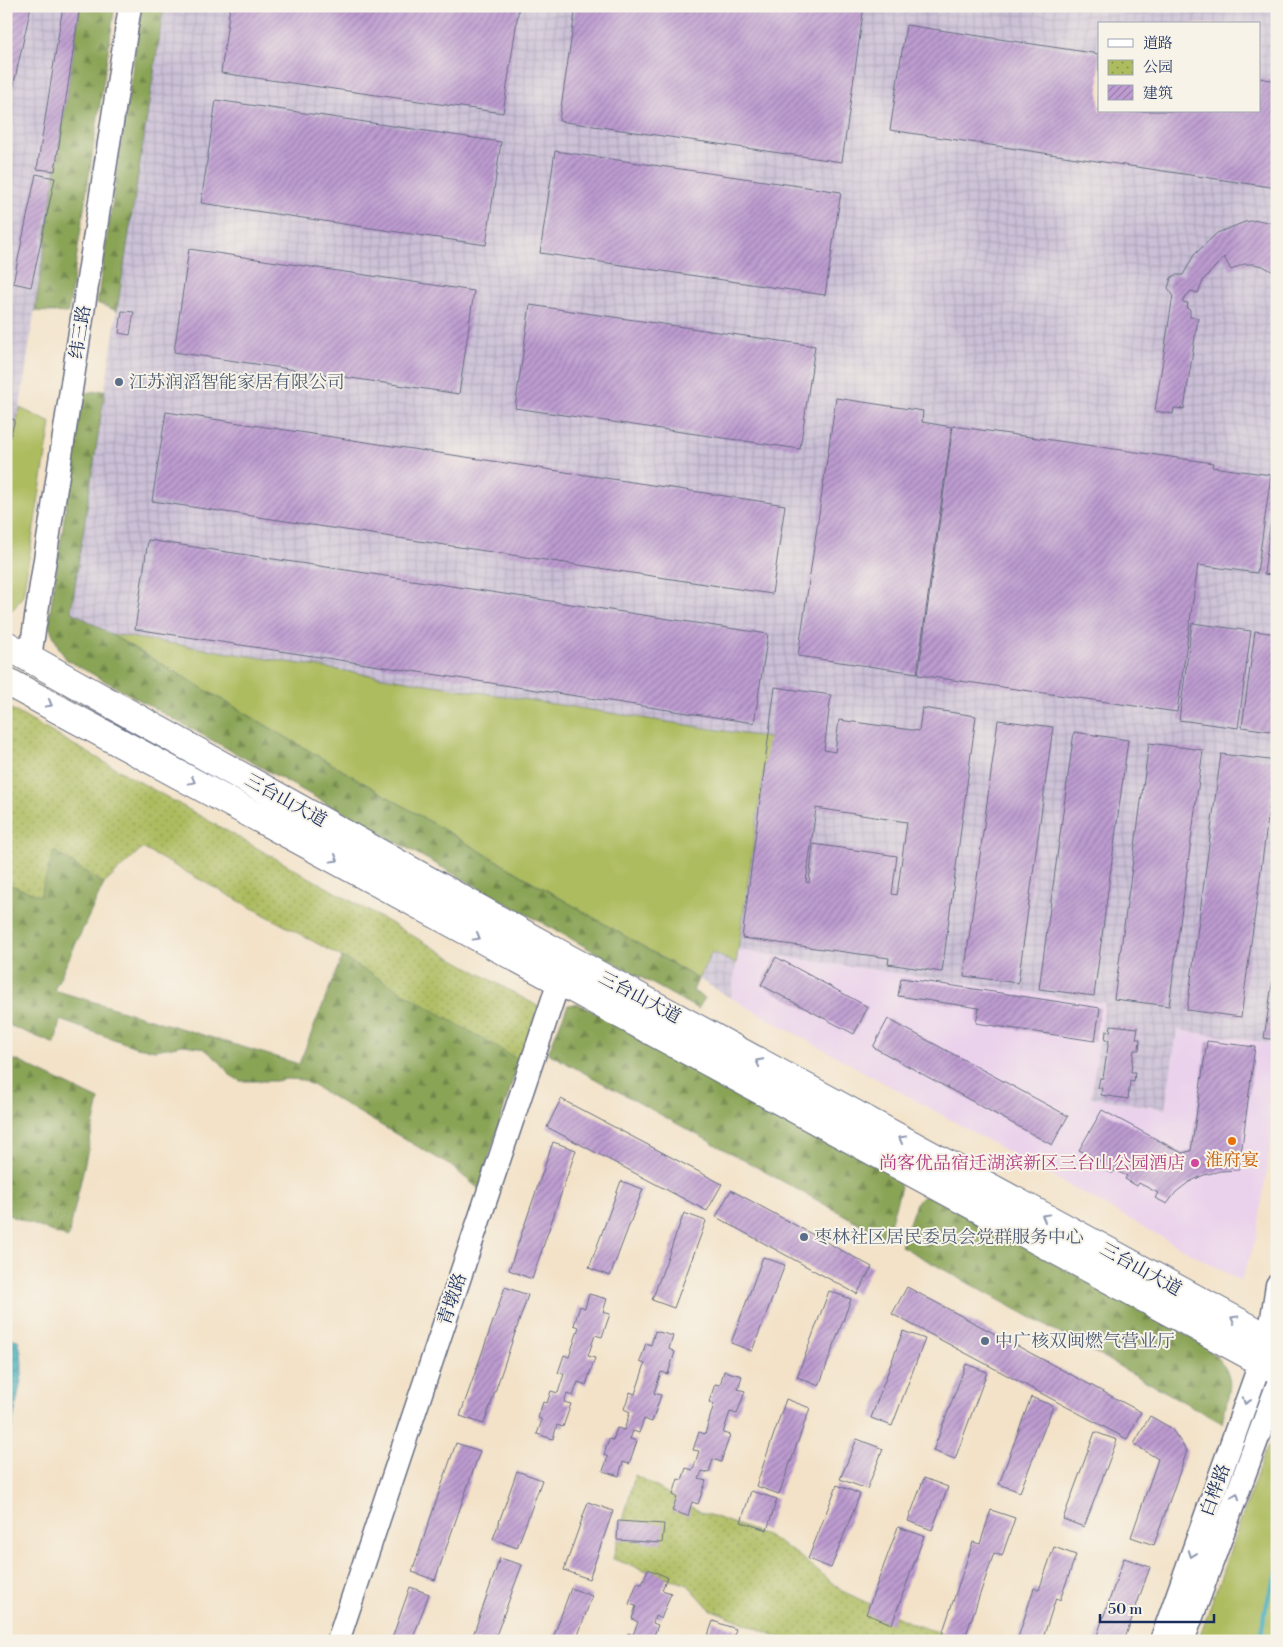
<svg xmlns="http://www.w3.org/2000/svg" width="1283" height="1647" viewBox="0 0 1283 1647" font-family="'Libre Bodoni','Noto Serif SC',serif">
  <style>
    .built { fill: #ead1ec }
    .industrial { fill: url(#industrial-grid); fill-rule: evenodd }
    .grass { fill: #adbc5f; stroke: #64765e }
    .forest { fill: url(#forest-firs); stroke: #526a5a }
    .park { fill: url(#park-dots); stroke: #64765e }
    .water { fill: url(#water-waves); stroke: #2c6d8c }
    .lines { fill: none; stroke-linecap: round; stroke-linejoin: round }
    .stream { stroke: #3dabba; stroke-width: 4.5 }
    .building { fill: url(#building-hatch); fill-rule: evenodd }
    .minor-casing { stroke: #676e83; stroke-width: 25 }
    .major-casing { stroke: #676e83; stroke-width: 30 }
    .minor { stroke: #fff; stroke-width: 22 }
    .major { stroke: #fff; stroke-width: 28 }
    .oneway { stroke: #8d97ae }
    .service-dot { fill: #5c6f8a; stroke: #f7f3e8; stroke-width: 2 }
    .food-dot { fill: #e8710a; stroke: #f7f3e8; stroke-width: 2 }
    .hotel-dot { fill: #d1479c; stroke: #f7f3e8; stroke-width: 2 }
    .labels { text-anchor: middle; stroke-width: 4; stroke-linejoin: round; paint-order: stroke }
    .street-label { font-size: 18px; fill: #1b2f5e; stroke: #f7f3e8 }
    .service-label { font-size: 18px; fill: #4e5e75; stroke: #f7f3e8; text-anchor: start }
    .food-label { font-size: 18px; fill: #c56008; stroke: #f7f3e8 }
    .hotel-label { font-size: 18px; fill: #b23c85; stroke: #f7f3e8; text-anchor: end }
  </style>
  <defs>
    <pattern id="industrial-grid" width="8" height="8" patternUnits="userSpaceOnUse" patternTransform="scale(1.25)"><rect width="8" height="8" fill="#cabfd6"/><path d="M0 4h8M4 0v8" fill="none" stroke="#ada4ba"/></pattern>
    <pattern id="forest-firs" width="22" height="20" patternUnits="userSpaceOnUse" patternTransform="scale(1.25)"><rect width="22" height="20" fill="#8aa456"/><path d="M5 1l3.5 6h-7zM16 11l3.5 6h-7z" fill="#70864a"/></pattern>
    <pattern id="park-dots" width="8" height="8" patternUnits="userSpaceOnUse" patternTransform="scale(1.25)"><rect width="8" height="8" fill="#adbc5f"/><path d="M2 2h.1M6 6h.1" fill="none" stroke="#8c9952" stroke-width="1.8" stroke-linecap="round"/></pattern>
    <pattern id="water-waves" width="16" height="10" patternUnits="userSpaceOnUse" patternTransform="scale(1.25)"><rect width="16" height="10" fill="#3dabba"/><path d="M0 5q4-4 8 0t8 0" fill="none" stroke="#328c9a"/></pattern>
    <pattern id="building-hatch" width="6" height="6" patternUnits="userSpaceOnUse" patternTransform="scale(1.25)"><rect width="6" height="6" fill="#bd9bd0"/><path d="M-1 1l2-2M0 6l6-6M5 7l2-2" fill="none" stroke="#997fac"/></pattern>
  </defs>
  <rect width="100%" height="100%" fill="#f7f3e8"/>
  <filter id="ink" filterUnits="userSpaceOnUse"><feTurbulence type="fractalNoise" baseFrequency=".02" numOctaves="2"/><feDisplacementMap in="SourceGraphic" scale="10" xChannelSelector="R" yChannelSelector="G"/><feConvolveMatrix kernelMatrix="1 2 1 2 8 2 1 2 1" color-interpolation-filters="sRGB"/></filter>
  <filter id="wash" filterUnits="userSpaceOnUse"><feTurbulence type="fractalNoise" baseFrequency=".0096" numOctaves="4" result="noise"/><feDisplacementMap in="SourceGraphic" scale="20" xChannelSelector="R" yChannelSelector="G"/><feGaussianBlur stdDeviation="1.12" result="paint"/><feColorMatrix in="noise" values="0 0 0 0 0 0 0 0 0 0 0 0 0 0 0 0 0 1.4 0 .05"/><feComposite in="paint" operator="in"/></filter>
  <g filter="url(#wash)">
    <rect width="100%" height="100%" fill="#f3e2c8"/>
    <path class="built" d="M738,950L1106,1003L1091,1097L1165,1109L1177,1030L1277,1044V1100L1257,1235L1241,1281L731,998Z"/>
    <path class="industrial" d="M6,6H80L20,408L6,459Z
      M164,6H1277V1044L1177,1030L1165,1109L1091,1097L1105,1003L738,950L731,998L71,611ZM1099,24H1259V111H1099Z"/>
    <path class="grass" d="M20,408L51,423L23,595L15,607L6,615V459Z
      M110,634L769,738L736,964L712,952L698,979Z
      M1277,1436V1641H1198L1266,1449Z"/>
    <path class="forest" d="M80,6H115L68,313L35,311Z
      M142,6H164L117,311L97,303Z
      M105,390L71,611L698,979L693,991L705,998L698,1009L67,660L59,648L49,626L51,606L83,393Z
      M53,850L104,884L54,990L299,1064L342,957L512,1054L519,1060L479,1189L451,1166L303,1080L287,1079L276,1081H240L230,1075L221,1063L206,1050L199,1047L183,1045L155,1050L136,1047L60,1020L55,1044L6,1024V883L40,896Z
      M579,1004L896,1173L901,1187L886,1238L548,1053L568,1005Z
      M6,1058L18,1061L99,1100L68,1238L6,1214Z
      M929,1195L1204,1345C1238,1377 1232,1379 1222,1423L901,1246L916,1203L922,1197Z"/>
    <path class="park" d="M6,706L30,720L539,1007L519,1060L342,957L142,848L104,884L54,851L40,896L6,883Z
      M635,1475L701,1512L766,1535L797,1554L842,1591L913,1624L964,1641H788L710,1609L688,1585L613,1559Z"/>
    <path class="water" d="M6,1337L18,1340C22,1352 22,1363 22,1375L6,1457Z"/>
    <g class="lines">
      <path class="stream" d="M1259,1641L1269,1595L1277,1575"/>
    </g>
    <g id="blocks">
      <path class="building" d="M6,6H31L7,115H6Z
        M63,6H80L55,171L37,169Z
        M230,6H519L503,113L221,73Z
        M576,6H864L842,162L559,121Z
        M906,25L1099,54V111H1259V78L1277,81V188L890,130Z
        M216,100L501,142L486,245L201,203Z
        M555,151L841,192L825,295L540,253Z
        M36,174L55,178L31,287L13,283Z
        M1258,220L1277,224V274L1263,266L1253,264H1244L1231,270L1224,257L1204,279L1198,293L1191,291L1182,302L1188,303L1187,309L1190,310V317L1198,318L1184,409L1174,408L1173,414L1155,411L1173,295L1168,288L1171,278L1175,275H1183L1194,255L1217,233L1245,222Z
        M189,249L474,291L459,394L174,352Z
        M530,305L815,346L800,449L515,408Z
        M122,311L134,312L130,335L119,333Z
        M836,398L923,411L922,422L952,427L917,673L798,656Z
        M166,412L785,505L772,594L152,501Z
        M6,417L15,420L7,448H6Z
        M953,426L1213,463L1212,467L1271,475L1257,573L1198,565L1177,712L918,675Z
        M1276,481H1277V576L1264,574Z
        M148,540L768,634L754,723L135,629Z
        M1192,623L1251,631L1238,728L1179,720Z
        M1255,631L1277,634V732L1242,727Z
        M775,687L831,695L824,750L835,752L839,720L919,731L922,708L976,716L942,972L888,964L889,958L742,938ZM816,808L907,822L897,895L892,894L897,856L813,844L809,883L806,882Z
        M998,720L1053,727L1018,983L964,976Z
        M1074,732L1128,740L1094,996L1039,989Z
        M1149,743L1203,750L1169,1006L1114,999Z
        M1221,754L1277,761V789L1272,788L1241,1017L1187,1010Z
        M776,957L868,1007L854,1034L761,985Z
        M1276,958H1277V1040L1264,1038Z
        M901,978L1100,1008L1095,1041L976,1023L979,1008L898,996Z
        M888,1019L1068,1116L1052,1145L873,1047Z
        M1111,1025L1138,1028L1136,1039H1140L1139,1050H1134L1131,1072H1135L1134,1082L1130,1081L1128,1099L1101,1095L1102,1088H1098L1100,1078H1103L1109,1040H1105L1106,1031L1110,1032Z
        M1207,1041L1255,1047L1239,1170L1220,1171L1204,1175L1189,1182L1176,1192L1167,1204L1155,1198L1158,1193L1139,1183L1137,1186L1125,1179L1127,1176L1114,1170L1112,1173L1101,1167L1104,1163L1079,1150L1102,1110L1182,1153L1191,1151Z
        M561,1099L722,1184L707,1211L547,1127Z
        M553,1142L576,1150L532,1279L509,1270Z
        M621,1181L643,1189L610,1276L589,1268Z
        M731,1190L872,1267L857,1294L716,1217Z
        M684,1213L706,1221L674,1308L652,1300Z
        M763,1257L785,1265L752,1351L731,1343Z
        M505,1287L528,1295L484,1424L460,1416Z
        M907,1287L1141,1412L1127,1439L892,1314Z
        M829,1291L851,1299L819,1386L797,1377Z
        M589,1294L607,1299L603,1312L610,1314L602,1337L595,1335L588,1356L595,1358L586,1385L578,1382L573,1396L567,1394L564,1402L571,1404L563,1427L557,1425L553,1439L537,1434L542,1420L538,1418L543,1402L547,1403L551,1391L558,1393L564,1374L558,1373L564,1355L569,1357L579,1327L574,1325L580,1306L585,1308Z
        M655,1331L673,1336L669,1349L675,1352L668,1374L661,1372L654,1393L661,1395L652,1422L644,1419L639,1433L633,1431L630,1439L637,1441L629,1464L623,1462L619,1476L603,1471L608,1457L604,1455L609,1439L613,1440L617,1428L624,1430L630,1412L624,1409L630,1392L635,1394L645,1364L640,1362L646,1343L651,1345Z
        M903,1331L925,1339L892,1426L871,1418Z
        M966,1364L987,1372L955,1459L933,1451Z
        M724,1371L742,1376L738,1389L745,1391L737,1414L730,1412L723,1433L730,1435L721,1462L713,1459L709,1473L702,1471L699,1479L706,1481L698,1504L692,1502L688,1516L672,1511L677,1497L673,1495L678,1479L682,1480L686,1468L693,1470L699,1451L693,1450L699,1432L705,1434L714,1404L709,1402L715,1384L720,1385Z
        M1031,1397L1053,1406L1020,1492L999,1484Z
        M786,1399L810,1408L779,1494L756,1486Z
        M1150,1416L1171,1428L1187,1451L1154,1545L1131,1537L1158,1459L1134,1444Z
        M1095,1432L1117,1440L1084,1527L1063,1519Z
        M857,1439L883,1449L867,1489L840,1479Z
        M456,1443L480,1451L435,1580L412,1572Z
        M517,1471L542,1480L517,1548L493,1539Z
        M924,1478L948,1487L932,1530L908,1521Z
        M837,1485L860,1494L831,1568L808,1559Z
        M751,1491L777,1499L767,1530L741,1522Z
        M588,1502L613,1511L589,1579L564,1570Z
        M991,1510L1015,1518L1002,1556L994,1553L964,1641L940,1640L973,1542L980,1544Z
        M618,1521L664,1524L662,1543L617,1540Z
        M898,1527L924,1536L892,1624L866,1614Z
        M1054,1547L1076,1555L1060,1600L1056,1598L1042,1641H1017L1034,1588L1039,1590Z
        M500,1558L522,1565L494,1641H471Z
        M1124,1558L1150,1567L1124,1641H1095Z
        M648,1569L667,1577L662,1590L671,1593L661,1619L655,1616L653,1623L658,1625L653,1638L659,1641H626L628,1633L633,1635L638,1622L632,1619L636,1606L629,1604L637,1583L642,1584Z
        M410,1587L429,1594L412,1641H391Z
        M571,1588L592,1596L576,1641H552Z
        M713,1621L736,1629L732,1641H706Z
        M892,1632L916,1640V1641H889Z"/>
    </g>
  </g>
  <g filter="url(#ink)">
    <use href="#blocks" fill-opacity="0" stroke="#676e83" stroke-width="1"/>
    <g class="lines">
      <defs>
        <path id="minor" d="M30,657L130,6
          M338,1641L564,966
          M1161,1641L1269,1338L1277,1285
          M1183,1641L1277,1386"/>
        <path id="major" d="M6,645L567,958L1277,1343
          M6,681L1277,1370"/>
      </defs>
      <use href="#minor" class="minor-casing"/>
      <use href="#major" class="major-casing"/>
      <use href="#minor" class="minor"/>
      <use href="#major" class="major"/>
    </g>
    <defs><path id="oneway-chevron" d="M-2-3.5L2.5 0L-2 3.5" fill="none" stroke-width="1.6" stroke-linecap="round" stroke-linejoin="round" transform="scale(1.25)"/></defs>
    <g class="oneway">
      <use href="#oneway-chevron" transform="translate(49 704) rotate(29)"/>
      <use href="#oneway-chevron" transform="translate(192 781) rotate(29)"/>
      <use href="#oneway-chevron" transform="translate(335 859) rotate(29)"/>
      <use href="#oneway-chevron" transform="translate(477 937) rotate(29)"/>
      <use href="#oneway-chevron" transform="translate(759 1062) rotate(-152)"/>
      <use href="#oneway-chevron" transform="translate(902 1139) rotate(-151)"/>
      <use href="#oneway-chevron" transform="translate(1045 1217) rotate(-151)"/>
      <use href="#oneway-chevron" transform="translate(1234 1319) rotate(-151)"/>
      <use href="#oneway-chevron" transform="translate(1246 1401) rotate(110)"/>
      <use href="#oneway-chevron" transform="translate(1236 1496) rotate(-69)"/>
      <use href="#oneway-chevron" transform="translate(1192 1554) rotate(110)"/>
    </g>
  </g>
  <g class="service-dot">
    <circle cx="119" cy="382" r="5"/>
    <circle cx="804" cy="1237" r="5"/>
    <circle cx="985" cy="1341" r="5"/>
  </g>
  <circle class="food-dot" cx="1232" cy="1141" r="5"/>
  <circle class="hotel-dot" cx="1195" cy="1163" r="5"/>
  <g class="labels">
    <g class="street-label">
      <text transform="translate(80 332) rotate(-81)" y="6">纬三路</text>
      <text transform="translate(286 800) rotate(29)" y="6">三台山大道</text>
      <text transform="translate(640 997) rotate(28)" y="6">三台山大道</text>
      <text transform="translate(1141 1269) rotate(29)" y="6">三台山大道</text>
      <text transform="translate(452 1299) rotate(-71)" y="6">青墩路</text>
      <text transform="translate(1215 1490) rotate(-70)" y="6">白桦路</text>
    </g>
    <g class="service-label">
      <text x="129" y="388">江苏润滔智能家居有限公司</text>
      <text x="814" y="1243">枣林社区居民委员会党群服务中心</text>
      <text x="995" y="1347">中广核双闽燃气营业厅</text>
    </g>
    <g class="food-label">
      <text x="1232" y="1166">淮府宴</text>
    </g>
    <g class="hotel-label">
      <text x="1185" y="1169">尚客优品宿迁湖滨新区三台山公园酒店</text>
    </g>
  </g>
  <rect width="1283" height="1647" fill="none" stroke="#f7f3e8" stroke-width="25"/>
  <rect x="1098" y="22" width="162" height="90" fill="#f7f3e8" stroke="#9fa5b1"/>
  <rect x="1108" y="39" width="25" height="8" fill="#ffffff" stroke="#9fa5b1"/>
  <text x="1143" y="48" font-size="15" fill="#1b2f5e">道路</text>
  <rect x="1108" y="60" width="25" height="15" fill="url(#park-dots)" stroke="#9fa5b1"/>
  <text x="1143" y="72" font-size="15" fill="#1b2f5e">公园</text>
  <rect x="1108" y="85" width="25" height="15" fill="url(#building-hatch)" stroke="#9fa5b1"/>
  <text x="1143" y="98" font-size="15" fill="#1b2f5e">建筑</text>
  <path d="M1100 1614v8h114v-8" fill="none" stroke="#1b2f5e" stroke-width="2.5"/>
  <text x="1108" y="1614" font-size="15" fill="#1b2f5e" stroke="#f7f3e8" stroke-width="4" paint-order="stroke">50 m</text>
</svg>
